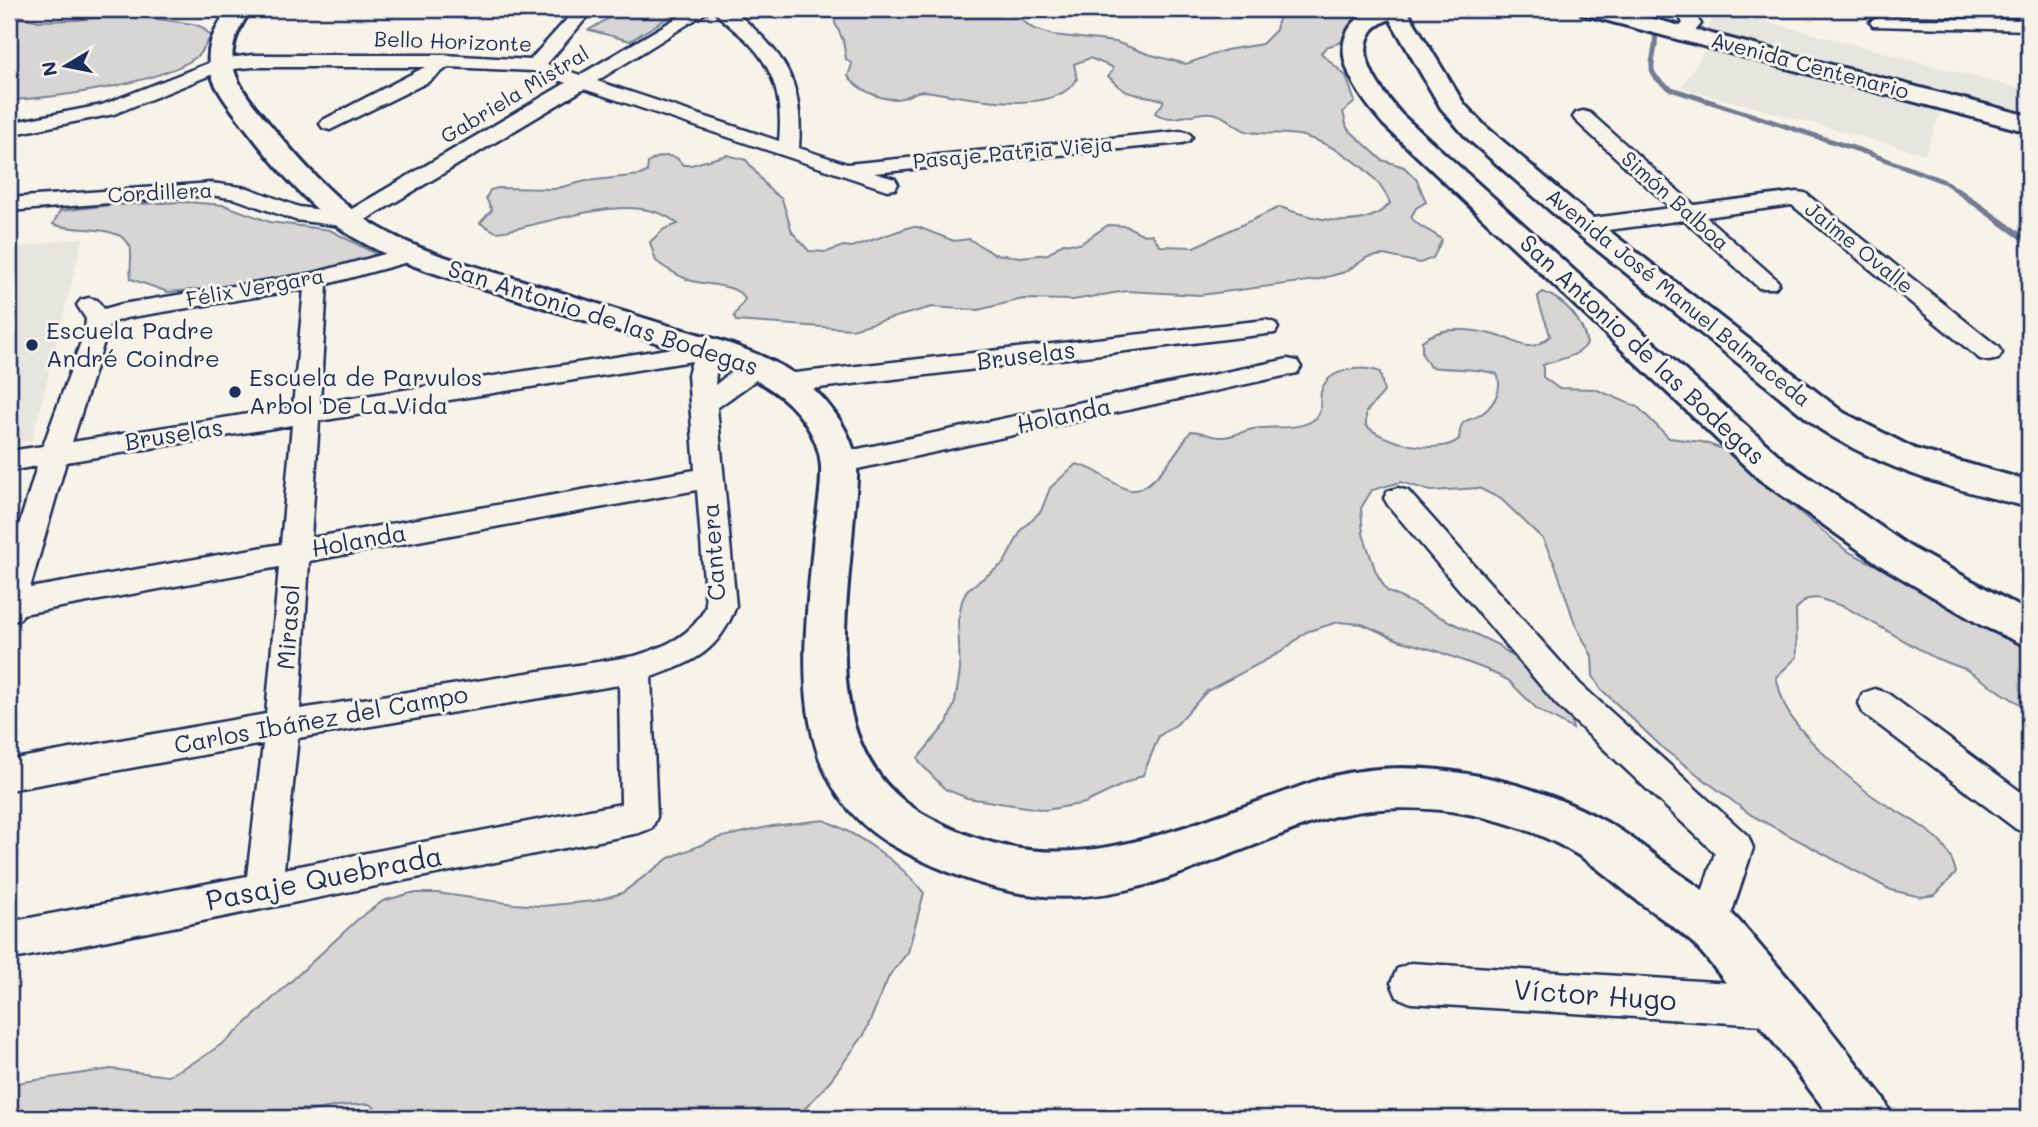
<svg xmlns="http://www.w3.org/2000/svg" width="2038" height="1127" viewBox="0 0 2038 1127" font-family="Mali,sans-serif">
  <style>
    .built { fill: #e6e5de }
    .green { fill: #d7d6d4; stroke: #798299; stroke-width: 2 }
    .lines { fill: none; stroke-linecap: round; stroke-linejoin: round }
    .stream-far1 { stroke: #727c95; stroke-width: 5 }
    .stream { stroke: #727c95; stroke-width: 6 }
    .street-casing { stroke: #1b2f5e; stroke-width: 5 }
    .secondary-casing { stroke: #1b2f5e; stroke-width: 6 }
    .primary-casing { stroke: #1b2f5e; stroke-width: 6 }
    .street { fill: #f7f3e8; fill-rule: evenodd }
    .secondary { fill: #f7f3e8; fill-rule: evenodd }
    .primary { fill: #f7f3e8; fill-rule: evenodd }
    .poi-dot { fill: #1b2f5e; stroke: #f7f3e8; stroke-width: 2.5 }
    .labels { text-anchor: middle; stroke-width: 6; stroke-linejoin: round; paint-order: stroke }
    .far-street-label { font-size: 21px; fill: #1b2f5e; stroke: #f7f3e8 }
    .street-label { font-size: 24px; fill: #1b2f5e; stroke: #f7f3e8 }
    .poi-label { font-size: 24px; fill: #1b2f5e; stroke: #f7f3e8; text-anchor: start }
    .near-street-label { font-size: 28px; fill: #1b2f5e; stroke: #f7f3e8 }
  </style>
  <rect width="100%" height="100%" fill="#f7f3e8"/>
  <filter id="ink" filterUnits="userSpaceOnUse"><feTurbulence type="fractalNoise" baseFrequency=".0143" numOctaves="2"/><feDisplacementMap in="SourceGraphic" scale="14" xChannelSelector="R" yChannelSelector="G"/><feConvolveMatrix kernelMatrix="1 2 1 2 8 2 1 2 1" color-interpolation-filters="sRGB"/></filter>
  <g filter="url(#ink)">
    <path class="built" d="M1719,9L2029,91V118L1705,32Z
      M1708,46L1942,107L1925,154L1681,87Z
      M83,237L32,440L9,444V249Z"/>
    <path class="green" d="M624,9H682L630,41L589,30Z
      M834,9H1024L1020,18L1032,28L1053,35L1116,42L1148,54L1186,64L1226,50L1262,44L1276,30L1278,19L1273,9H1378L1360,17L1351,33L1341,42L1326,47L1321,53L1346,76L1355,102L1343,112L1347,128L1382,160L1404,167L1417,180L1426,202L1416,208L1411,217C1419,229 1432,230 1442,240L1433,258L1420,263L1384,255L1368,257L1345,272L1316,280L1200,295L1126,291L1073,300L1023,299L978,310L932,307L852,329L736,321L734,316L745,299C737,283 705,286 689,280C677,275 666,269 656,261L650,242L664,229L678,224C636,188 552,223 504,231L496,232L480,223L492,210L486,198L490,190L498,188L554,189L586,181L640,175L647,172L648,163C657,156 666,154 677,158L683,165H691L727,155L746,160L769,189L782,199L792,232L809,251L827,252L843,246L852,247L910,227H918L954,241L969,239L994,254L1021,257L1048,254L1063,243L1080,244L1108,225L1126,226L1144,235L1152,234L1160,246L1194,247L1280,207C1312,219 1365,233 1390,203C1376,170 1337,146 1303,136C1286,132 1267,135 1250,132C1236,130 1226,114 1212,113C1194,111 1172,125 1155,113L1163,103V100C1134,91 1131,101 1108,76L1113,70L1112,67L1090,58L1074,64L1077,79C1056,114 984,100 949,95C941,94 930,91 922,91C913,92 905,99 896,99C881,100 856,89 848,76L852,64L846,59L843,40L835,23Z
      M9,13L38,21L77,20L123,14L193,24L202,27L211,36C206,44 202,53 195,58C157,84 56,98 9,100Z
      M187,202L224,205L270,222L330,230L376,254L360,262L288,279L203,289L168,292L131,279C129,269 133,254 130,246C119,223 73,233 53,224L60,211L112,205Z
      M1543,292C1566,301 1582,319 1587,344C1577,358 1558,359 1543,365V377L1558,388L1595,389L1638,407L1669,438L1702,442L1723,449L1847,551L2006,630L2029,646V710L1965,669L1935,658L1845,607L1818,598L1807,599L1796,609L1797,657L1776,677C1779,687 1781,698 1786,708C1798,733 1853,783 1877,799C1907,819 1948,833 1956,873L1935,895L1921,897L1891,890L1751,815L1665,750L1601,689L1593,676L1592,656L1575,624L1556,567L1543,539L1501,499L1479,488L1431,491L1401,482L1372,490L1361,508L1363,534L1376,572L1387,591L1498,645L1528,668L1571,719L1573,729L1537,709L1508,680L1485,669L1437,651L1398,640L1362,624L1338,622L1306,632L1281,652L1207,691L1177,724L1159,736L1143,775L1085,803L1046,810L967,798L945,789L920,763L918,758L947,723L955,702L960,671L958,621L962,601L967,590L1004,563L1022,529L1041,511L1050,488L1076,464C1098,468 1114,487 1130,490C1152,494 1179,447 1191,431C1202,431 1212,438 1222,437C1233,437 1243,431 1253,429C1272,425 1300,432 1316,418C1323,412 1319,400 1321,392C1327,368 1362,365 1380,372L1384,392L1366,412V425C1382,443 1440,456 1459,439C1460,434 1459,428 1463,423C1467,419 1473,419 1478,416C1492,409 1504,389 1497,374C1475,367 1453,370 1430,367L1422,354V341C1444,323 1479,330 1505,338C1514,341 1522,347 1531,346C1539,345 1544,341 1550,336C1547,321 1539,309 1538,296Z
      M824,820C861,836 899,861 924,893L908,952L889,976L864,1035L826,1086L796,1118H392L369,1104L338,1106L272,1118H9V1084L111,1069L168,1076L200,1059L229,1039L357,920L383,901L411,893H437L514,904L542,906L594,901L622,893L669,858L718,838L772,826Z"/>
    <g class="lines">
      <path class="stream-far1" d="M1655,32C1659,62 1637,69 1671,89L1865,152L1945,182L1964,195"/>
      <path class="stream" d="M1961,193L2029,242"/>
      <defs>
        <path id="street" d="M576,9H594L547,64L580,75L692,9H712L597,81L779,141C783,101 775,68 746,40C735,30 722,21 713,9H732C783,53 804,77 799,148L847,164L1182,131L1189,133L1192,137L1189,141L1182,143L874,173L895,179L898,184L895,189L887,190L584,89L357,225L349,227L295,220L236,199L211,195L9,211V198L211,183L248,188L299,207L345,213L566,83L533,71L448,67L428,82L330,130L323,128L320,124L323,120L425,67H253L223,70L114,114L9,135V123L102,105L219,59L253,55H444L530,60Z
          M1675,9H1691L1701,24L1690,37L1684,38L1675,33L1683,23Z
          M1879,17L2029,20V30L1873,26L1870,22Z
          M1583,111L1590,113L1694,205L1797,192L1805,193L1998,347L2002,353L1998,359L1989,361L1980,359L1792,205L1706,217L1775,278L1779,283L1775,288H1759L1684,220L1585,233L1577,231L1574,226L1577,221L1585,219L1671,208L1576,121L1573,117L1576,113Z
          M411,247L419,249L422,254L419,259L327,284L320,403L712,342L721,344L724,350L717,362L715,385C730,374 747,355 767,360L771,366L767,372L717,408L736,606C719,651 695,662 651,677L657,817L652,828L639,833L9,960V922L247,876L263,744L9,790V760L266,714L279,567L23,614L20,619L9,622V559L37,466L9,471V451L43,446L85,331L86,319L77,305L81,300L89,298L97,300L104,309L122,304L314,273ZM304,289L293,407L72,442L110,323L126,318ZM692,361L688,375L695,470L311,538L319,421ZM292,425L281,544L30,588L66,462ZM697,490L706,606C693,636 664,647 635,656L300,709L309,561ZM619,685L621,804L284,869L298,738Z
          M1266,320L1275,323L1278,328L1275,333L786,392L777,389L773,383L777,377L786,374Z
          M1288,359L1297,361L1301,367L1297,373L839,473L829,470L825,463L829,456L839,453Z
          M1398,488L1408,491L1580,684L1748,836L1753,848L1723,939L1710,944L1697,939L1691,926L1715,853L1556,704L1388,505L1384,498L1388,491Z
          M1875,689L1887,693L2029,798V834L2016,829L1863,713L1859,703L1863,693Z
          M1411,963L1779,986L1793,992L1799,1006L1793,1020L1779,1026L1411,1003L1397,997L1391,983L1397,969Z"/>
        <path id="secondary" d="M229,9H252C217,56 233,81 267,121C298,158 334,201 376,226C416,250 462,263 507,276C559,292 611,308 663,324C707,337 754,348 793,373C823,392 854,431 857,467C858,482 855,499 854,514C847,621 815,759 932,819C1054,883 1148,840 1268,798C1290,791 1312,781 1334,776C1424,754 1537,781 1615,827C1635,839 1653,855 1672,868C1690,882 1711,894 1728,910C1742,923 1754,939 1767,954C1808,1000 1846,1050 1884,1099L1892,1118H1831C1799,1075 1766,1031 1731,989C1719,974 1707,958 1694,944C1677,928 1656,915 1638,901C1620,887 1602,871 1583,858C1512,813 1417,797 1335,816C1306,823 1276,837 1247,848C1215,860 1182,874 1149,884C1056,911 985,893 901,850C780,788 804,647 814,535C817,513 822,488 821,466C819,435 796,406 772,390C733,363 686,352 642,338C590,322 538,306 486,289C442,276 395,262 355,238C311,211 272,163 241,122C208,80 194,56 229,9Z
          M1374,9H1403C1396,20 1380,20 1372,31C1353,58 1385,95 1402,115L1785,461L1910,547L2029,612V647L1981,625L1883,567L1759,479L1384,125C1355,92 1315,36 1374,9Z"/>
        <path id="primary" d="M1384,9H1406L1464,104L1485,126L1595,220L1844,413L1915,449L2029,481V507C1956,490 1884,470 1820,429L1575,232L1467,138L1441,108Z
          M1579,9H1615L2029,116V132L1582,14Z"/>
      </defs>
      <use href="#street" class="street-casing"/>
      <use href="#secondary" class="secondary-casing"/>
      <use href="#primary" class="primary-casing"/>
      <use href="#street" class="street"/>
      <use href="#secondary" class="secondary"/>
      <use href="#primary" class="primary"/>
    </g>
  </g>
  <g class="poi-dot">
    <circle cx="32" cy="345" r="7"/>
    <circle cx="235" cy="392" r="7"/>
  </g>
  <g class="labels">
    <g class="far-street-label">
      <text transform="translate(453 42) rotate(2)" y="7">Bello Horizonte</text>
      <text transform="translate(1810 66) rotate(15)" y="7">Avenida Centenario</text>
      <text transform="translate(515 95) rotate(-31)" y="7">Gabriela Mistral</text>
      <text transform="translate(1013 153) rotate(-5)" y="7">Pasaje Patria Vieja</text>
      <text transform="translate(160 193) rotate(-3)" y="7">Cordillera</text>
      <text transform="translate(1675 201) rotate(42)" y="7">Simón Balboa</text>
      <text transform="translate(1859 248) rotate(39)" y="7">Jaime Ovalle</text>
      <text transform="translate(255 288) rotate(-10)" y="7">Félix Vergara</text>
      <text transform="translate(1678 298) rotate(39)" y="7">Avenida José Manuel Balmaceda</text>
    </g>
    <g class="street-label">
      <text transform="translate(603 318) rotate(18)" y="8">San Antonio de las Bodegas</text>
      <text transform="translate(1642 350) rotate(43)" y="8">San Antonio de las Bodegas</text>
      <text transform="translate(1026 356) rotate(-7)" y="8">Bruselas</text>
      <text transform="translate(1064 416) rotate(-12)" y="8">Holanda</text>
      <text transform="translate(174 435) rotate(-9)" y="8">Bruselas</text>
      <text transform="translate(359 541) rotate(-10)" y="8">Holanda</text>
      <text transform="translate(714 552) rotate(-94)" y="8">Cantera</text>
      <text transform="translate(289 627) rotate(-86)" y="8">Mirasol</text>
      <text transform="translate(321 720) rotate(-10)" y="8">Carlos Ibáñez del Campo</text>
    </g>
    <g class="poi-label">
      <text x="46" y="339">Escuela Padre<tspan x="46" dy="28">André Coindre</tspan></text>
      <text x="249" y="386">Escuela de Parvulos<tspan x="249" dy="28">Arbol De La Vida</tspan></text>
    </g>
    <g class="near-street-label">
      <text transform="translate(324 878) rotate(-11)" y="10">Pasaje Quebrada</text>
      <text transform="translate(1595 995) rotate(4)" y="10">Víctor Hugo</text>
    </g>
  </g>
  <rect width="2038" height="1127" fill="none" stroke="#f7f3e8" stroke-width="35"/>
  <rect x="18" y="18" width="2003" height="1092" fill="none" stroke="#1b2f5e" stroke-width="2.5" filter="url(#ink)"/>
  <g transform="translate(66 66) rotate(260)" stroke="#f7f3e8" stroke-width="5" paint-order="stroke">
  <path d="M0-5L12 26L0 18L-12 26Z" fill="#1b2f5e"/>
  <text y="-10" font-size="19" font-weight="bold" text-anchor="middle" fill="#1b2f5e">N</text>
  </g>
</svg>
